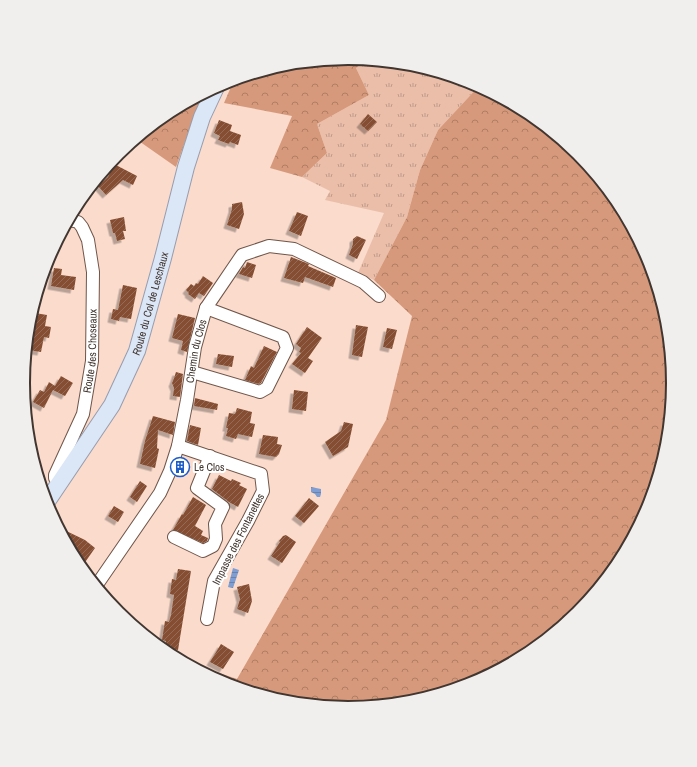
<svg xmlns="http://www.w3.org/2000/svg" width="697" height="767" viewBox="0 0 697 767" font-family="'Archivo Narrow',sans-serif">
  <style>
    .grass { fill: url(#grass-tufts) }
    .forest { fill: url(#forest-crowns) }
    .water { fill: url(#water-rules) }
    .building { fill: url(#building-hatch); filter: url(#shadow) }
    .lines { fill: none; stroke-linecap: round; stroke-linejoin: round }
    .minor-casing { stroke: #6f5549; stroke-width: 14 }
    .major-casing { stroke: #969dae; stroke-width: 18 }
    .minor { stroke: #fff; stroke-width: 12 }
    .major { stroke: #dbe6f7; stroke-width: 16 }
    .labels { text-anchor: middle; stroke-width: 4; stroke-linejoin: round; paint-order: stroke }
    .street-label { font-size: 11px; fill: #423630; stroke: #fff }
    .poi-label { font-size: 11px; fill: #423630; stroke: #fff; text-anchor: start }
    .rim { fill: none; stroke: #423630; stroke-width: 2 }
  </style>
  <defs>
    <pattern id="grass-tufts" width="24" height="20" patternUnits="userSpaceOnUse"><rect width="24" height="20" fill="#ebbea9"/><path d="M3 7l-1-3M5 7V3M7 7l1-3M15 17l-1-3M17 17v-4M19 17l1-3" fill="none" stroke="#c09b8a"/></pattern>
    <pattern id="forest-crowns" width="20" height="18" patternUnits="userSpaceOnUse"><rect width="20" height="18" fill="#d7997b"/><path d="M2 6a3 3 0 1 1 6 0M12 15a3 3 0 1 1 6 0" fill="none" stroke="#b07e65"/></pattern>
    <pattern id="water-rules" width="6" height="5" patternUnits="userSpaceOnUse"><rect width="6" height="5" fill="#7e9dd2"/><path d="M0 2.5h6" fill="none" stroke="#6981ab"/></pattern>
    <pattern id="building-hatch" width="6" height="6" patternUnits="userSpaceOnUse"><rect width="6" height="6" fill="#854e32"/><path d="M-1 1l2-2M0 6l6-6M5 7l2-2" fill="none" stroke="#956b56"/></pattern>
    <filter id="shadow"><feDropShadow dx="-3.5" dy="3.5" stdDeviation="0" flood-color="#0004"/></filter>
  </defs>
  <rect width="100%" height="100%" fill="#fadbcc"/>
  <path class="grass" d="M368,60L412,64L473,83L479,86L438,130L420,170L407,217L374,280L358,273L384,213L325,200L330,191L302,177L327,153L317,124L369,95L356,68Z"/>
  <path class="forest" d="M349,58L368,60L356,68L369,95L317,124L327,153L302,177L270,168L292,116L224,103L234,80L285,64Z
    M479,86L530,113L579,154L619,203L649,259L668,320L674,384L668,447L649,508L619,565L578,614L529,654L473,684L412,703L348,709L285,703L224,684L189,666L190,663L237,679L386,420L412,316L374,280L407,217L420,170L438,130Z
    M206,93L190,128L176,167L136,139L168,113Z"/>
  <path class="water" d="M311,487L321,489V494L320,497H317L315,494L311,492Z
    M233,568L239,570L233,588L228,587Z"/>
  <path class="building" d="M368,114L377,122L368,131L360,124Z
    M219,120L232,125L230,131L241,135L238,145L230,142L229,144L218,140L220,136L214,133Z
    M114,164L137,176L133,185L123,180L106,195L98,186L108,177Z
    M242,202L244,214L239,229L227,225L232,209V204Z
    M297,212L308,216L301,236L289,231Z
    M124,217L126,231H123L125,239L117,241L115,233H113L110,220Z
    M357,236L366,240L357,259L349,255L353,244V239Z
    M291,257L309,264L308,266L336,278L333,287L305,277L303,283L284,278Z
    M247,262L256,265L252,278L239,274L243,267L245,268Z
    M54,268L62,269L61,275L76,277L74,290L51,286Z
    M203,276L213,283L204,296L199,293L195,299L188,294L189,293L186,290L191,284L194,286L196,283L198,284Z
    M123,285L137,288L131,319L120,317L119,321L111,319L113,309L118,310Z
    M35,313L47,315L45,326L51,327L49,338L44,337L41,352L28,350Z
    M178,314L195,318L187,352L181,350L183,341L172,338Z
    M356,325L368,327L362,357L352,355Z
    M307,327L322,338L308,358L313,361L305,373L292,364L301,353L299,352L301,348L296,344Z
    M387,328L397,330L392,349L383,347Z
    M264,346L277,352L261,383L259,384L245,380L251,366L254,368Z
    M218,354L234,356L232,367L216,364Z
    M176,372L183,374L180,397L173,396L174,388L172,383L173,381Z
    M61,376L73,383L65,396L53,390L44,408L33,402L40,390L44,392L49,382L55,386Z
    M294,390L308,392L306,411L292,409Z
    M195,398L218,404L217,410L194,406Z
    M237,408L252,412L250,423L255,424L252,437L238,434L236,439L226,436L228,428H226L229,413L235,414Z
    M153,416L175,422L173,435L158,430L157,448L159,449L155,468L140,464L145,441Z
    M344,422L353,424L348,447L333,456L325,442L341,431Z
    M190,425L201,428L198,445L187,441Z
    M263,435L278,437L277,444L282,445L279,454L276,457L259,454Z
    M219,475L231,481L232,479L241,483L239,485L247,489L238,507L229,502L212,489Z
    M140,481L147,486L137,502L130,497Z
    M193,497L206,505L195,526L203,531L201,535L208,538L207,541L203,543L173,530L182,514L183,515Z
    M309,498L319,506L304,523L295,516Z
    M114,506L124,512L118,522L108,516Z
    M58,527L85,540L95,548L81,568Z
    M286,535L296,542L282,563L271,556L280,542L279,541L283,536Z
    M178,569L191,571L178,650L165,648L166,641L162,640L165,621L169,622L171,615L174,595L170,594L172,579L176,580Z
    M249,584L252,601L248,613L237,609L240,599L237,587Z
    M221,644L234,652L223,669L210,662Z"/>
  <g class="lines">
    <defs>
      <g id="minor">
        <path d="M192,372L260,392L267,388L287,348L283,337L206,308"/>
        <path d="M178,446L261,474L263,491L248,521L214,581L207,619"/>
        <path id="s1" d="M59,484L55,478V475L83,414L92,361L93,272L88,240L82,227L78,222L69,220"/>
        <path d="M174,537L203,551L213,546L216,539L215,524L223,507L197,488L210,456"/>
        <path id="s2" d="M96,586L160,493L170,471L178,446L187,400L195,347L206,308L242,255L269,246L294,249L363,282L379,296"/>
      </g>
      <g id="major">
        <path id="s3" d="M46,503L112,405L137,351L163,258L186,167L202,117L216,87"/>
      </g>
    </defs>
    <use href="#minor" class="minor-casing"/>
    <use href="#major" class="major-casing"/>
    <use href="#minor" class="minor"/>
    <use href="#major" class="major"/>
  </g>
  <defs>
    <symbol id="building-ring" viewBox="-11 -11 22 22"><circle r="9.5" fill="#fff" stroke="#1e5cc8" stroke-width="1.5"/><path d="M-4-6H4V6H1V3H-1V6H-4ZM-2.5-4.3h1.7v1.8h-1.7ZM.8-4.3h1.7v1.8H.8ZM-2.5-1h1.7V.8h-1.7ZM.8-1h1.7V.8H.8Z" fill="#1e5cc8"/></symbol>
  </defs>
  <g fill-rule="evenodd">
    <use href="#building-ring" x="169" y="456" width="22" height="22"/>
  </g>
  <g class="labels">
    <g class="street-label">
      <text dy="4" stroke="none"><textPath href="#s3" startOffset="227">Route du Col de Leschaux</textPath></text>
      <text dy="4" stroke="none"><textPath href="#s1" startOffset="141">Route des Choseaux</textPath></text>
      <text dy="4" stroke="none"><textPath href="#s2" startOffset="260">Chemin du Clos</textPath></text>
      <text transform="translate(238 539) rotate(-63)" y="4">Impasse des Fontanettes</text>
    </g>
    <g class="poi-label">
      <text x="194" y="471">Le Clos</text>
    </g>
  </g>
  <path d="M0 0H697V767H0ZM30 383a318 318 0 1 1 636 0a318 318 0 1 1-636 0Z" fill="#f0efee" fill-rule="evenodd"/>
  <path class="rim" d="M30 383a318 318 0 1 1 636 0a318 318 0 1 1-636 0Z"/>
</svg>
